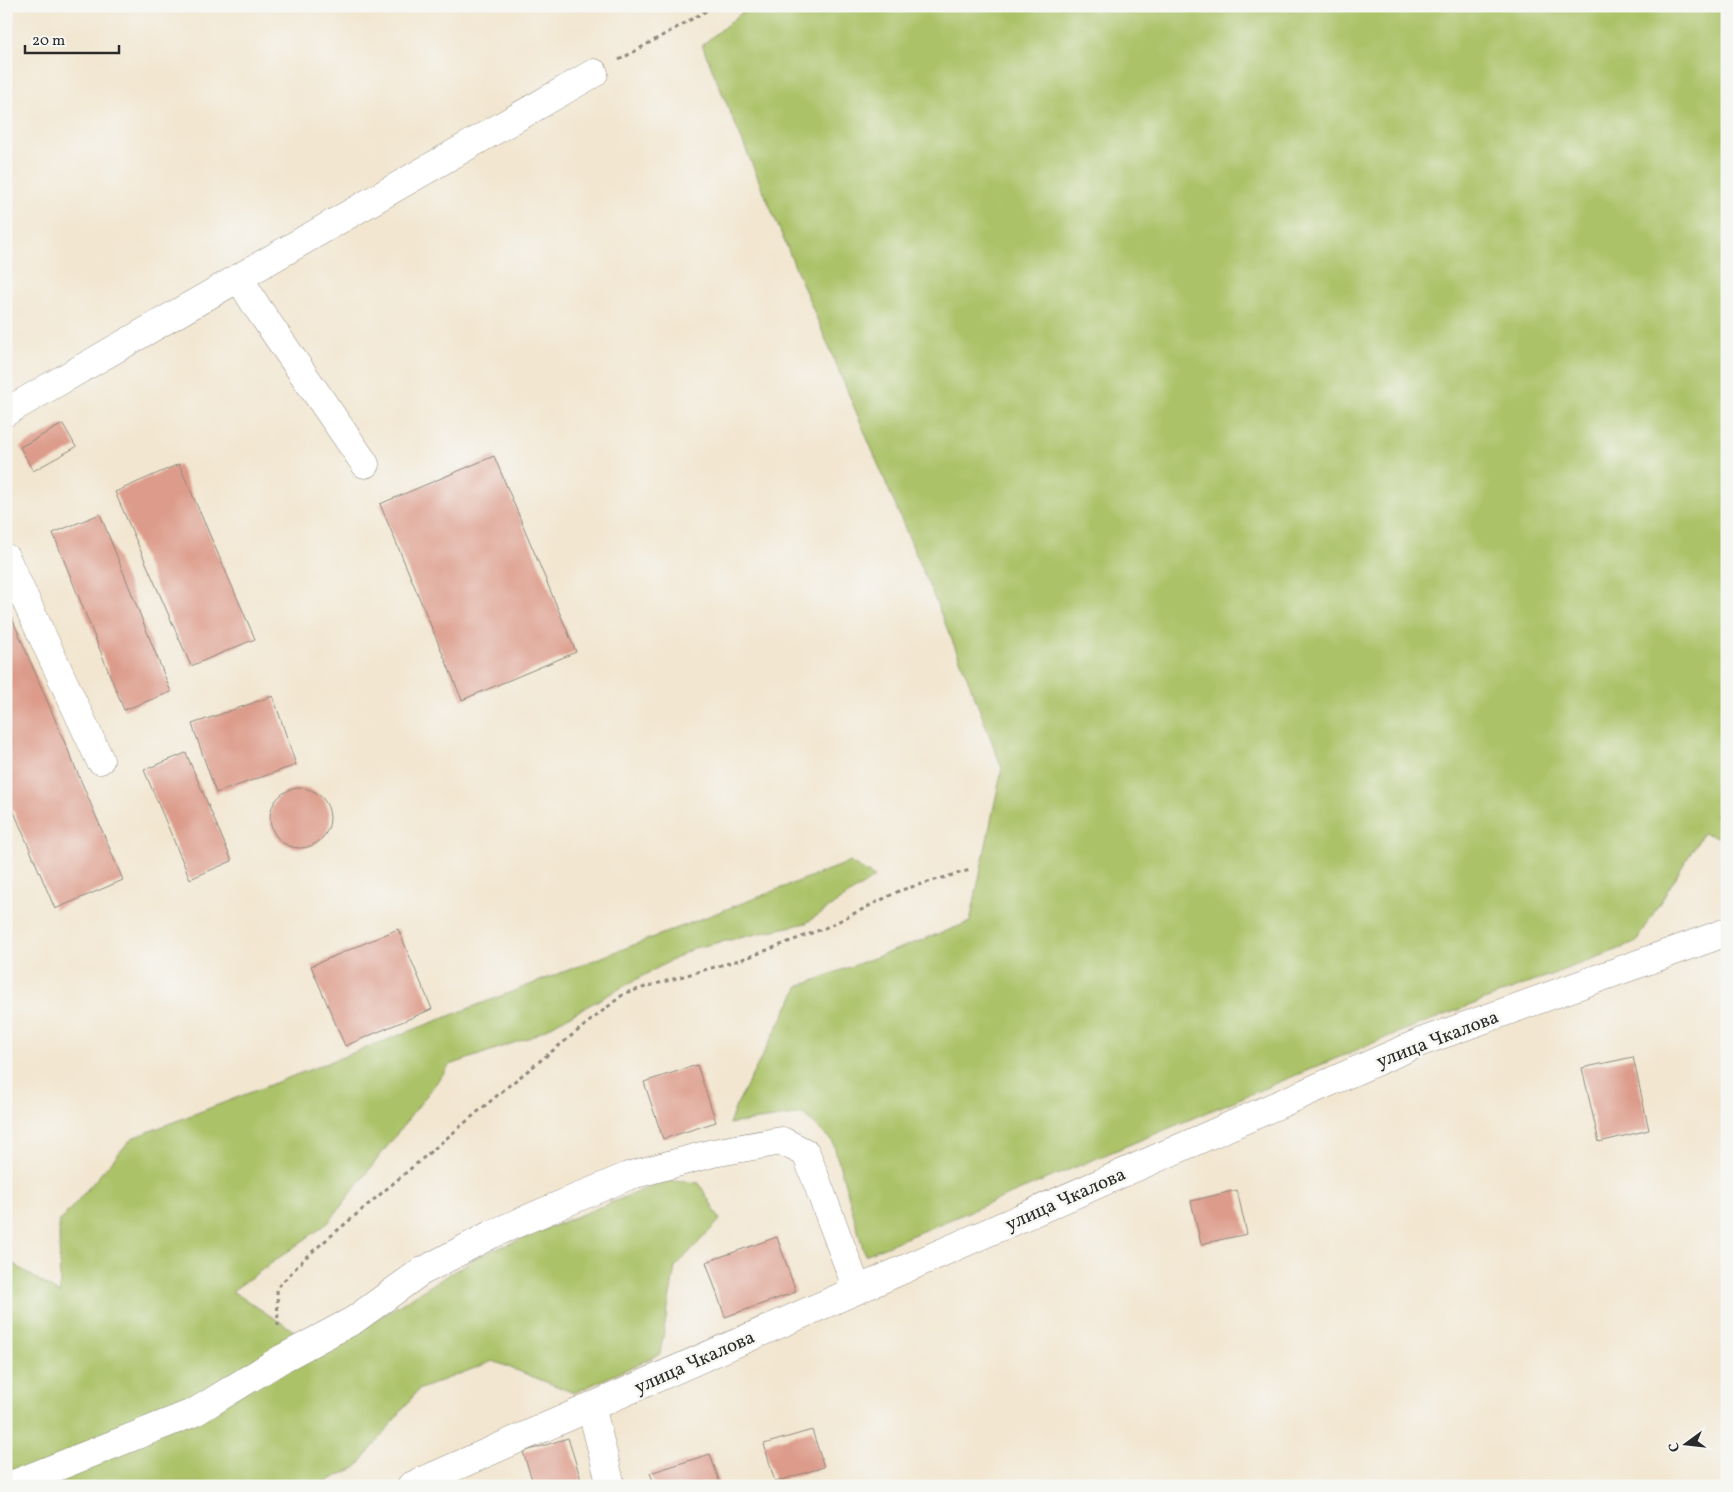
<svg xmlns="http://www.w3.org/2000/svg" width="1733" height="1492" viewBox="0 0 1733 1492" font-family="Vollkorn,serif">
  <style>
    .green { fill: #abc268; stroke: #6b764a }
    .building { fill: #dd9c8b }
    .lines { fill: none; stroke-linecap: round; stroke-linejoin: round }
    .minor-casing { stroke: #8e887e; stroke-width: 29 }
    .path { stroke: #8e887e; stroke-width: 3; stroke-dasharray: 4 4; stroke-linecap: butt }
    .minor { stroke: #fff; stroke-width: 28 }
    .labels { text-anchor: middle; stroke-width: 5; stroke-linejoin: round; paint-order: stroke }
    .street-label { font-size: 19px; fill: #2b2b2b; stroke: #f6f6f2 }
  </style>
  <rect width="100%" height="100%" fill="#f6f6f2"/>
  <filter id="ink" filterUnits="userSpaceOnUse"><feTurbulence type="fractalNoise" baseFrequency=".02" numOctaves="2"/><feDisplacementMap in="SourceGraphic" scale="10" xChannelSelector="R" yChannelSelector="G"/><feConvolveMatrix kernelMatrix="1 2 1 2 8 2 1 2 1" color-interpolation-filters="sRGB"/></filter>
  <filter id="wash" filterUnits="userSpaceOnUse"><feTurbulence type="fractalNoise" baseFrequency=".0096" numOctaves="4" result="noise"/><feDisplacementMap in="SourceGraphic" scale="20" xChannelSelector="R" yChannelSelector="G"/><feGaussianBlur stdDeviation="1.12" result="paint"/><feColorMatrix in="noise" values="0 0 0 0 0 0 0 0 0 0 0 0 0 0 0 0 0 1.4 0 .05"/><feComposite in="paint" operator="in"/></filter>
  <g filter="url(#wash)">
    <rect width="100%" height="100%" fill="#f2e6d0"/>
    <path class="green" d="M750,6H1727V839L1703,833L1635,943L1397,1033L865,1255L833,1142L803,1114L729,1124L736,1106L799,986L970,922L1002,768L962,664L702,45Z
      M849,862L875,877L806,923L694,948L531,1037L450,1065L328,1223L232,1291L325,1351L479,1256L667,1180L699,1183L720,1220L675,1267L660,1354L574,1393L493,1361L418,1390L357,1467L317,1486H6V1259L60,1294L59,1222L132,1138Z"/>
    <g id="blocks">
      <path class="building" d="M63,424L76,447L33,471L20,447Z
        M494,456L576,652L462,700L380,504Z
        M179,464L255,639L191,666L115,492Z
        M100,514L171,692L124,710L53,533Z
        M6,604L123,880L55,909L6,793Z
        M273,696L296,765L216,793L192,724Z
        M186,753L232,861L190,879L144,770Z
        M270 818a30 30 0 1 1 60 0a30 30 0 1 1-60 0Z
        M398,929L432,1009L345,1046L311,966Z
        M1633,1057L1649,1130L1599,1142L1582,1068Z
        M697,1065L716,1122L663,1139L644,1082Z
        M1237,1190L1247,1234L1201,1244L1191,1201Z
        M777,1237L796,1292L725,1317L706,1262Z
        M812,1430L824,1467L775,1482L764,1444Z
        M568,1438L583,1486H534L523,1452Z
        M710,1454L721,1486H655L650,1473Z"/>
    </g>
  </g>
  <g filter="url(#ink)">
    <use href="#blocks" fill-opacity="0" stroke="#8e887e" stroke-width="1"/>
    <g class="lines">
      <defs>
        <path id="minor" d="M239,278L257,307L365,464
          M6,412L594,73
          M6,558L100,760
          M591,1406L611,1486
          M9,1486L195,1412L283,1358L354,1320L419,1273L492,1234L628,1176L713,1153L782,1141L806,1153L857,1289
          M411,1486L1421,1042L1727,932"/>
      </defs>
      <use href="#minor" class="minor-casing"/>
      <path class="path" d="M619,60L715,6
        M1727,800L1723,816L1727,831
        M278,1326L277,1288L306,1257L506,1088L625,993L749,957L825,928L901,890L970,870"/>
      <use href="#minor" class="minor"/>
    </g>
  </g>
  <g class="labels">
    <g class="street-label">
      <text transform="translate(1437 1038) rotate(-21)" y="7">улица Чкалова</text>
      <text transform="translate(1065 1198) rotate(-24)" y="7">улица Чкалова</text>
      <text transform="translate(694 1361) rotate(-24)" y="7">улица Чкалова</text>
    </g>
  </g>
  <rect width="1733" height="1492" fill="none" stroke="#f6f6f2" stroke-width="25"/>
  <g transform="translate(1686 1444) rotate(255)" stroke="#f6f6f2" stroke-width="4" paint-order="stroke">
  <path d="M0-4L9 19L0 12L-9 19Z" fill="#2b2b2b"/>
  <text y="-8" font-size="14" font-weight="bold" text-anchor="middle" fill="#2b2b2b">С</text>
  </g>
  <path d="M25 45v8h94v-8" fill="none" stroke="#2b2b2b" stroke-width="2.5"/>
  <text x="32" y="45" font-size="15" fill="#2b2b2b" stroke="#f6f6f2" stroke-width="4" paint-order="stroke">20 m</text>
</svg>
